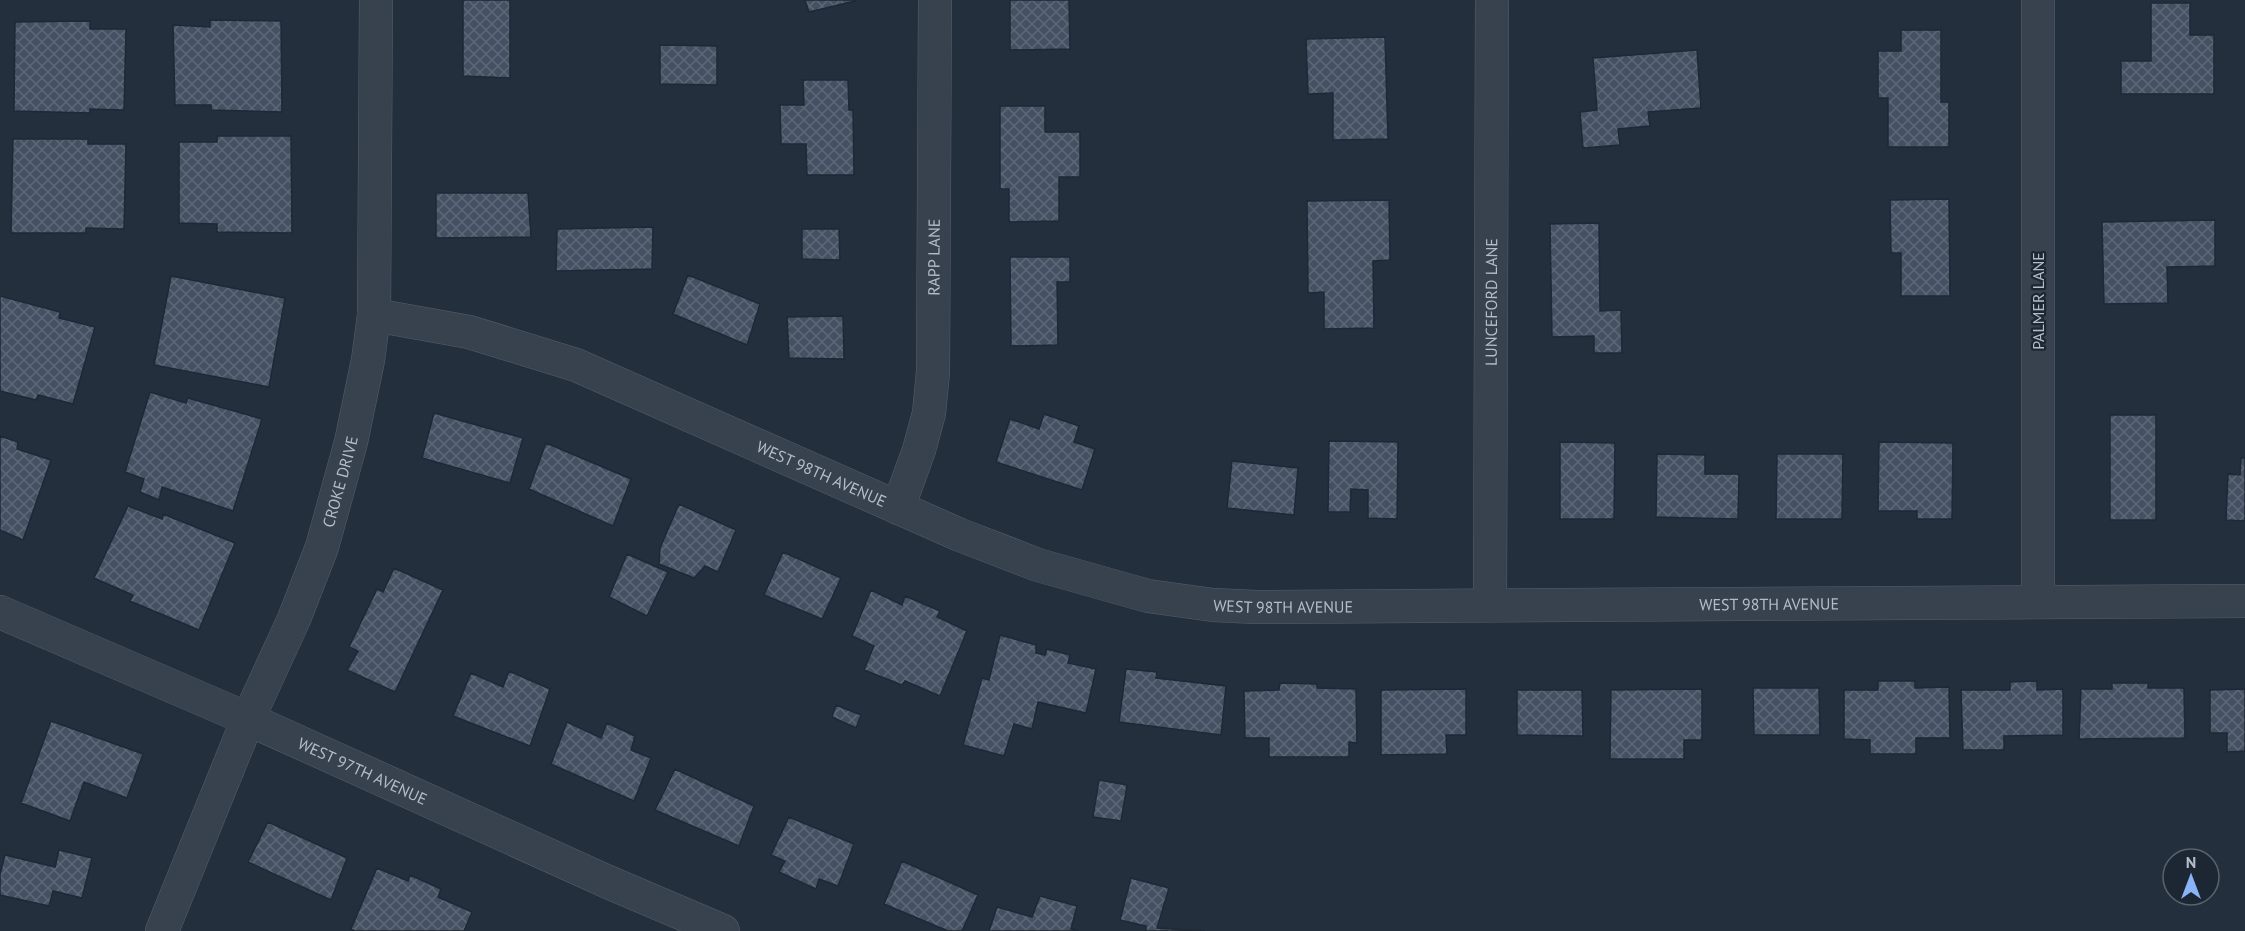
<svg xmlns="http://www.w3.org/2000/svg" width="2245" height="931" viewBox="0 0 2245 931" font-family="'PT Sans',sans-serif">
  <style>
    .building { fill: url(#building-cross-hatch); stroke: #1f2835; stroke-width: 1.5 }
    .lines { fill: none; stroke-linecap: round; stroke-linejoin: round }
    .minor-casing { stroke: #565f6c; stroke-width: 34 }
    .tertiary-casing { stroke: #565f6c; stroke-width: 34 }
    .minor { stroke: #38414e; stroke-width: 33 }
    .tertiary { stroke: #38414e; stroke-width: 33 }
    .labels { text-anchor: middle; stroke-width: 4.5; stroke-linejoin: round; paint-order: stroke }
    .street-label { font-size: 16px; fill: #b4bcc9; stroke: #1d2633 }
  </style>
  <defs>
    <pattern id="building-cross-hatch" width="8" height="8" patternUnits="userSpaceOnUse" patternTransform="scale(1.5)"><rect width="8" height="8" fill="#455162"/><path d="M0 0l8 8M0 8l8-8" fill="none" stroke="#5d6877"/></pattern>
  </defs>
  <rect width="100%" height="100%" fill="#242f3e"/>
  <path class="building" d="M463,0H510V78L463,76Z
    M805,0H854L855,1L809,12Z
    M1010,0H1069L1070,49L1010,50Z
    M2151,3H2190V35H2214V94H2121V61H2151Z
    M210,20L281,21L282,112L211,110V105H175L173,25L210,27Z
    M90,21V29H126L124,110L90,109V113L14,111L15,22Z
    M1901,30H1941V102H1949V147H1888V98H1878V51H1901Z
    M1385,37L1388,139L1333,140V93L1308,94L1306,39Z
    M660,45L717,46V85L660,84Z
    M1697,50L1701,108L1648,112L1650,126L1618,129L1620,145L1583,148L1580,112L1597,110L1593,58Z
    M803,80H848L849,110H853L854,175H807L806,144H781L780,105H804Z
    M1000,106H1045V132H1080V177H1059V221L1009,222V189H1000Z
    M217,136H291L292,233L217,232V224L179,223V142H217Z
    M13,139H88V144H126L124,229L86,228V233H11Z
    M436,193H528L531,237L436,238Z
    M1949,199L1950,296H1901V253H1891L1890,200Z
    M1389,200L1390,260L1373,261L1374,328L1324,329V292L1308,293L1307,201Z
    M2215,220V266L2167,267L2168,303L2104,304L2102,222Z
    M1599,223L1600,311L1621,310L1622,353H1594V336L1552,337L1550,224Z
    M653,227L652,269L556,271L557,229Z
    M802,229H839L840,260L802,259Z
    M1010,257H1070V282H1057L1058,345L1011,346Z
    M688,275L760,304L747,345L673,314Z
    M171,276L285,298L269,387L154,365Z
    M0,296L60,312L59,318L95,327L73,404L38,395L36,400L0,391Z
    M843,316L844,359L789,358L787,317Z
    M150,392L186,403L188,398L262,419L233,511L162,487L159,500L140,492L144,479L125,472Z
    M434,413L523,438L510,483L422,458Z
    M1044,414L1079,426L1074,442L1095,449L1082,490L996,462L1010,419L1039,429Z
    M2110,415H2156V520H2110Z
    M0,436L18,442L17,449L51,460L23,540L0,530Z
    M1329,441L1398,442L1397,519L1368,518V490L1351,489L1350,512H1328Z
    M1560,442L1615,443L1614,519H1560Z
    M1879,442L1953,443L1952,519H1917V511H1878Z
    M546,443L631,479L613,526L529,489Z
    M1657,454L1705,455V474H1739L1738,519L1656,517Z
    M1777,454H1843L1842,519H1776Z
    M2241,458H2245V521L2226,520L2228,474L2240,475Z
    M1232,461L1298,468L1294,515L1227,508Z
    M679,504L736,530L718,572L705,566L694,578L659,564L660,548Z
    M128,506L162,519L163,514L235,543L199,630L130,601L133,595L94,578Z
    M783,552L841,578L822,619L764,595Z
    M627,554L668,572L647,616L609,597Z
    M394,568L443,590L395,692L347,670L358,651L349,647L377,589L383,592Z
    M871,590L902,605L905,596L940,611L937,617L967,631L940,696L905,681L902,685L864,670L874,646L852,636Z
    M1000,635L1036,645V653L1045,655L1047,649L1070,655L1068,663L1096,669L1086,713L1038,702L1032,729L1014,724L1004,756L963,745L982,678L989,680Z
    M1126,669L1157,672L1156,678L1226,686L1221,735L1119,722Z
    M509,671L550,689L530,746L453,716L471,673L503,687Z
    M1878,681H1915V688L1949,687L1950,738H1916V754H1870V740L1844,739V690H1878Z
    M2037,681V690L2063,689V735L2004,736V750H1963L1961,690H2010V682Z
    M1280,683L1317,684V688L1356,689L1357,743L1349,742V757H1269V738H1245L1244,691L1279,690Z
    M2112,683H2148V688H2184L2185,738L2079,739L2081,689H2112Z
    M1753,688H1819L1820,735H1754Z
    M1466,689V735H1446L1447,754L1381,755V690Z
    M1702,689V740H1684V759H1610L1611,690Z
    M2245,689V751L2227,752V733H2210V690Z
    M1517,690H1582L1583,736L1517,735Z
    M836,705L861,715L856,728L832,717Z
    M51,721L143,754L127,798L84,782L70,821L21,803Z
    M567,722L601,738L607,723L635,736L631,750L651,758L634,801L551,764Z
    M675,769L754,806L739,846L655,810Z
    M1099,780L1127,785L1121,821L1093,817Z
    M789,817L854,844L838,886L819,879L816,889L779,872L785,861L771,855Z
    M268,822L347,858L331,900L248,862Z
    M59,850L92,858L82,898L53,891L49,906L0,895V874L5,855L55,867Z
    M902,861L978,895L962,931H948L884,904Z
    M377,868L408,881L410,875L441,889L438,897L472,912L464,931H355L351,929Z
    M1131,878L1169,888L1157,928L1205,931H1146V926L1120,920Z
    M1040,896L1077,906L1071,929L1079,931H989L997,907L1032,917Z"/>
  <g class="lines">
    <defs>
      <g id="minor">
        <path id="s1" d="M374,315L469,332L576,365L960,535L1038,565L1148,596L1213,605L1256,607L2245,601"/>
        <path id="s2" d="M898,508L919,450L929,413L933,372L935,0"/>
        <path d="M2038,602V0"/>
        <path id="s3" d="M1490,605L1492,0"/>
        <path id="s4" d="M0,612L248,719L608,882L723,931"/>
      </g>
      <g id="tertiary">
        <path id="s5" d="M162,931L248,719L294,619L322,547L351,442L368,360L374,315L376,0"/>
      </g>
    </defs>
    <use href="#minor" class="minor-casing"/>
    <use href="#tertiary" class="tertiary-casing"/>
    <use href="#minor" class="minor"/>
    <use href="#tertiary" class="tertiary"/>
  </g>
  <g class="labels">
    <g class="street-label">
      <text dy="6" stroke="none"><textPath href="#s2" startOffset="256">RAPP LANE</textPath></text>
      <text transform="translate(2038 301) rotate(-90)" y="6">PALMER LANE</text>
      <text dy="6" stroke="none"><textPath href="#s3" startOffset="303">LUNCEFORD LANE</textPath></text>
      <text dy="6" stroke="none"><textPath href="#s1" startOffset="477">WEST 98TH AVENUE</textPath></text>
      <text dy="6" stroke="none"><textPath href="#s5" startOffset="484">CROKE DRIVE</textPath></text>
      <text dy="6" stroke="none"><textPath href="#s1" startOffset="1448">WEST 98TH AVENUE</textPath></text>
      <text dy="6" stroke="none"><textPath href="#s1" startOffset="962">WEST 98TH AVENUE</textPath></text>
      <text dy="6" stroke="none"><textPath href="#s4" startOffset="396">WEST 97TH AVENUE</textPath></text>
    </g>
  </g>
  <g transform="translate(2191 877)"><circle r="28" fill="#1d2633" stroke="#59626f" stroke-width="1.5"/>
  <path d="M0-4.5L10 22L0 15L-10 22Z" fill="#8ab4f8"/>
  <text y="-9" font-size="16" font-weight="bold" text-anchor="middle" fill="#b4bcc9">N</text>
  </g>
</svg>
